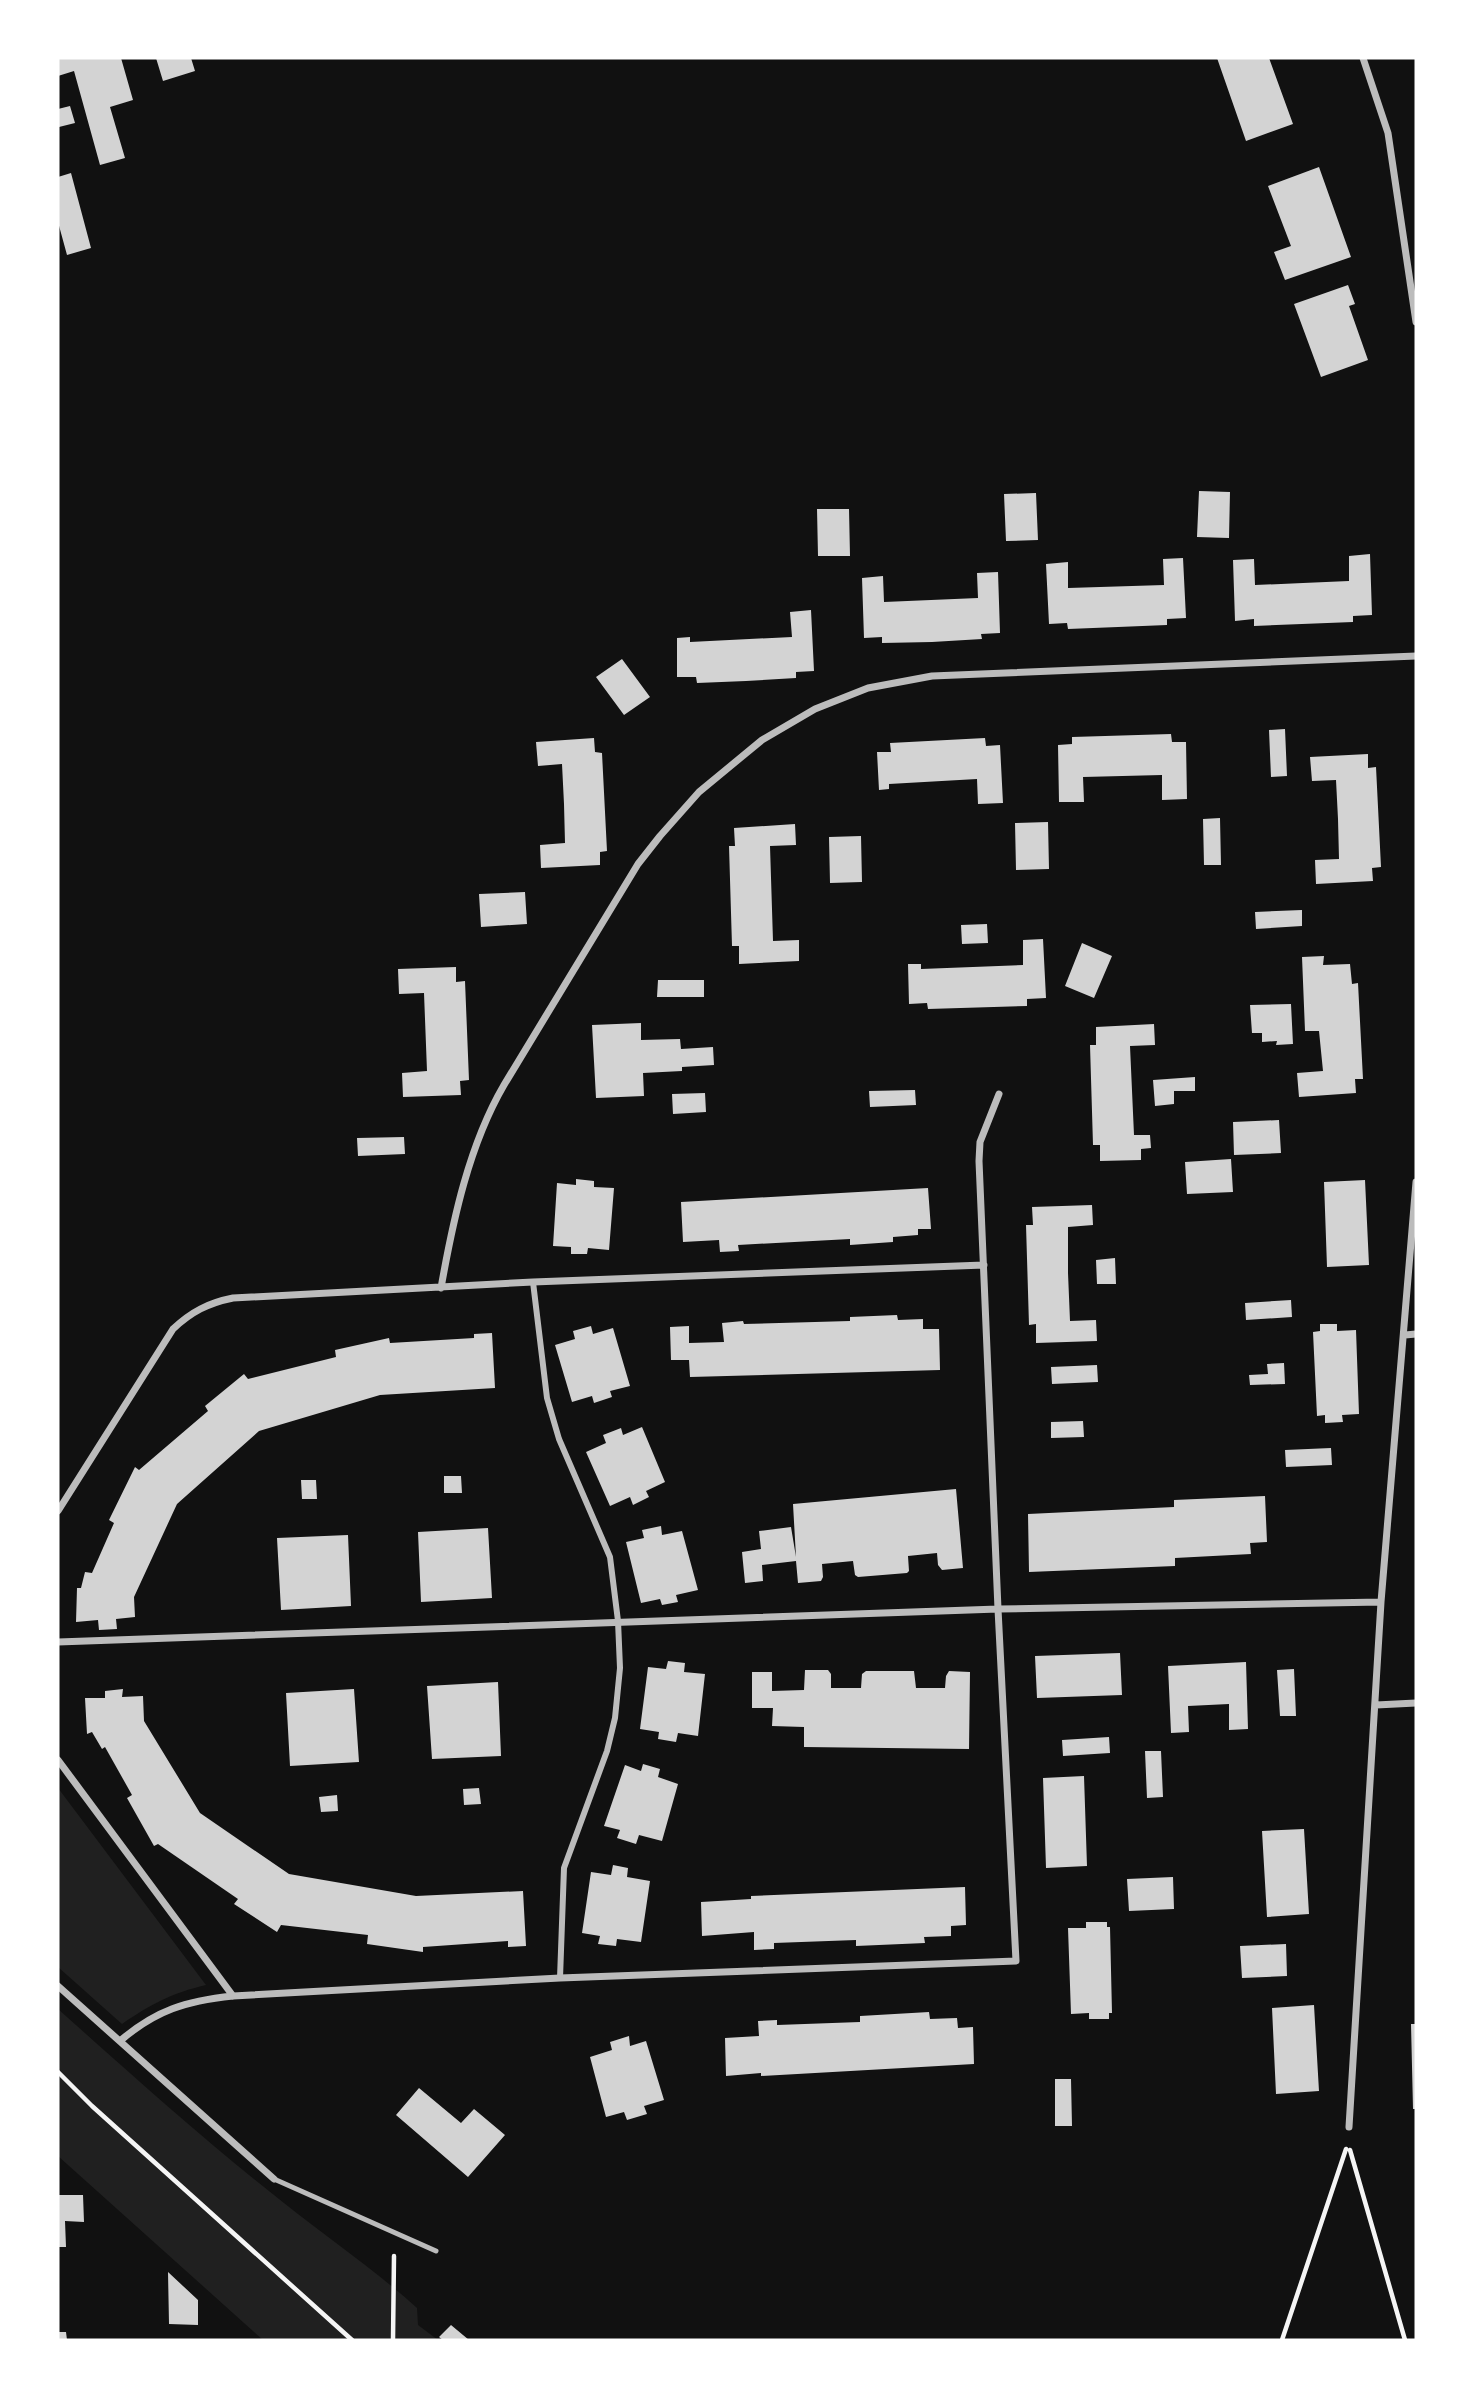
<svg xmlns="http://www.w3.org/2000/svg" width="1474" height="2398" viewBox="0 0 1474 2398" font-family="Jost,sans-serif">
  <style>
    .green { fill: #202020 }
    .building { fill: #d3d3d3 }
    .lines { fill: none; stroke-linecap: round; stroke-linejoin: round }
    .path { stroke: #f5f5f5; stroke-width: 4.5 }
    .service { stroke: #bcbcbc; stroke-width: 5 }
    .pedestrian { stroke: #bcbcbc; stroke-width: 6 }
    .minor { stroke: #bcbcbc; stroke-width: 7 }
  </style>
  <rect width="100%" height="100%" fill="#111"/>
  <path class="green" d="M58,1788L206,1985C172,1993 151,2004 122,2024L58,1967Z
    M58,2009C132,2075 206,2142 284,2203C328,2238 375,2270 417,2308L418,2325L438,2340H263L58,2156Z"/>
  <path class="building" d="M58,58H121L133,100L110,107L125,158L100,165L74,71L58,76Z
    M156,58H191L195,71L163,81Z
    M1217,58H1269L1293,124L1246,141Z
    M70,106L75,123L59,127L58,109Z
    M1319,167L1351,257L1285,280L1274,252L1291,246L1268,186Z
    M71,173L91,248L67,255L58,222V177Z
    M1348,285L1355,304L1349,306L1368,360L1321,377L1294,304Z
    M1199,491L1230,492L1229,538L1197,537Z
    M1036,493L1038,540L1006,541L1004,494Z
    M817,509H849L850,556H818Z
    M1370,554L1372,615L1353,616V622L1254,626V619L1235,621L1233,560L1254,559L1255,585L1303,583L1349,581V556Z
    M1183,558L1186,618L1167,619V625L1118,627L1068,629L1067,623L1049,624L1046,564L1068,562V588L1164,585L1163,559Z
    M998,572L1000,633L981,634L982,639L932,642L882,643V637L864,638L862,578L883,576L884,602L978,598L977,573Z
    M811,610L814,671L796,672V678L746,681L697,683L696,677H677V638L690,637V642L792,637L790,612Z
    M622,659L650,697L624,715L596,677Z
    M1285,729L1287,776L1271,777L1269,730Z
    M1171,734L1172,742H1186L1187,799L1162,800V775L1083,777L1084,802H1059L1058,745L1072,744V737Z
    M594,738L595,752L602,753L607,851L600,852V865L541,868L540,845L565,843L564,804L562,764L538,766L536,742Z
    M985,738L986,746L1000,745L1003,803L978,804L977,779L889,784V789L879,790L877,752H891L890,743Z
    M1368,754V768L1376,767L1381,867L1372,868L1373,881L1316,884L1315,860L1339,859L1338,819L1336,780L1312,781L1310,757Z
    M1220,818L1221,865H1204L1203,819Z
    M1048,822L1049,869L1016,870L1015,823Z
    M795,824L796,845L770,846L773,941L799,940V961L739,964V946H732L729,846H735L734,828Z
    M861,836L862,882L830,883L829,837Z
    M525,892L527,924L481,927L479,894Z
    M1302,910V926L1256,929L1255,912Z
    M987,924L988,943L962,944L961,925Z
    M1043,939L1046,998L1027,999V1006L928,1009L927,1003L909,1004L908,964H921V969L1023,965V940Z
    M1082,943L1112,956L1094,998L1065,986Z
    M1324,956L1323,965L1350,964L1352,984L1358,983L1363,1079H1355L1356,1093L1299,1097L1297,1073L1323,1071L1319,1031H1305L1302,957Z
    M456,967V982L465,981L469,1080L460,1081L461,1095L403,1097L402,1073L427,1071L424,993L399,994L398,969Z
    M658,980H704V997H657Z
    M1291,1004L1293,1044L1276,1045L1277,1041L1262,1042V1033H1252L1250,1005Z
    M641,1023V1040L680,1039L681,1049L713,1047L714,1065L682,1067V1071L643,1073L644,1096L596,1098L592,1025Z
    M1154,1024L1155,1045L1130,1046L1134,1135H1150L1151,1148L1141,1149V1160L1100,1161V1145H1093L1090,1045H1096V1027Z
    M1195,1077V1091H1174V1104L1155,1106L1153,1080Z
    M915,1090L916,1105L870,1107L869,1091Z
    M705,1093L706,1112L673,1114L672,1094Z
    M1279,1120L1281,1153L1234,1155L1233,1122Z
    M404,1137L405,1154L358,1156L357,1138Z
    M1231,1159L1233,1192L1187,1194L1185,1162Z
    M576,1179L594,1181V1187L614,1188L609,1250L588,1248L587,1254H571V1247L553,1246L557,1183L576,1185Z
    M1365,1180L1369,1265L1327,1267L1324,1182Z
    M928,1188L931,1229H918V1235L893,1237V1242L850,1245V1239L738,1245L739,1251L720,1252L719,1240L683,1242L681,1202Z
    M1092,1205L1093,1225L1068,1227V1273L1070,1321L1096,1320L1097,1341L1036,1343V1324L1029,1325L1026,1225H1033L1032,1207Z
    M1115,1258L1116,1284H1097L1096,1260Z
    M1291,1300L1292,1317L1246,1320L1245,1303Z
    M897,1315L898,1320L923,1319V1329H939L940,1370L690,1377L689,1360H671L670,1327L689,1326V1343L724,1342L722,1323L743,1321L744,1324L850,1321V1317Z
    M1320,1324H1337V1331L1356,1330L1359,1414L1342,1415L1343,1422L1325,1423V1415L1317,1416L1313,1332L1320,1331Z
    M591,1326L593,1334L613,1328L630,1386L610,1391L612,1397L594,1403L592,1396L572,1402L555,1345L575,1339L573,1331Z
    M492,1333L495,1388L380,1395L259,1431L177,1504L134,1597L135,1617L116,1619L117,1629L99,1630L98,1620L76,1622L77,1588H81L85,1572L92,1573L114,1523L109,1520L135,1467L139,1470L208,1411L205,1406L244,1374L248,1379L336,1357L335,1350L389,1338L390,1343L474,1338V1334Z
    M1284,1363L1285,1384L1250,1385L1249,1375L1268,1374L1267,1364Z
    M1097,1365L1098,1382L1052,1384L1051,1367Z
    M1083,1421L1084,1437L1051,1438V1422Z
    M642,1427L665,1482L646,1491L649,1497L633,1505L630,1497L610,1506L586,1452L606,1443L603,1435L621,1428L623,1435Z
    M1331,1448L1332,1465L1286,1467L1285,1450Z
    M444,1476H461L462,1493H444Z
    M301,1480H316L317,1499H302Z
    M956,1489L963,1568L942,1570L938,1565L937,1553L908,1556L909,1571L907,1573L858,1577L855,1575L853,1561L822,1564L823,1577L821,1581L798,1583L796,1561L762,1565L763,1581L745,1583L742,1552L761,1549L759,1531L791,1527L796,1557L793,1504Z
    M1265,1496L1267,1542L1250,1543L1251,1554L1175,1558V1566L1029,1572L1028,1514L1174,1507V1500Z
    M661,1526L662,1535L682,1531L698,1590L676,1595L678,1602L662,1605L660,1599L641,1603L626,1542L644,1538L642,1530Z
    M488,1528L492,1598L421,1602L418,1532Z
    M348,1535L351,1606L281,1610L277,1538Z
    M1120,1653L1122,1695L1037,1698L1035,1656Z
    M668,1661L685,1663L684,1672L705,1674L698,1736L678,1733L676,1742L658,1739L659,1732L640,1729L648,1667L666,1669Z
    M1246,1662L1248,1729L1229,1730V1704L1188,1706L1189,1732L1171,1733L1168,1666Z
    M1294,1669L1296,1716H1280L1277,1670Z
    M805,1670H828L831,1674V1688H861L862,1674L866,1671H914L916,1688H945L946,1676L949,1671L970,1672L969,1749L804,1747V1727L772,1726L773,1708H752V1672H772V1691L804,1690Z
    M498,1682L501,1756L432,1759L427,1686Z
    M123,1689L122,1697L143,1696L144,1721L200,1813L289,1874L416,1896L523,1891L526,1946L508,1947V1941L423,1947V1952L367,1944L368,1935L281,1925L277,1932L234,1904L238,1899L158,1844L154,1846L127,1798L132,1795L105,1747L102,1749L92,1732L87,1734L85,1698H105V1691Z
    M354,1689L359,1762L290,1766L286,1693Z
    M1109,1737L1110,1753L1063,1756L1062,1740Z
    M1145,1751H1161L1163,1797L1147,1798Z
    M643,1764L660,1769L658,1777L678,1784L662,1841L639,1835L636,1844L617,1838L620,1830L604,1826L625,1765L641,1771Z
    M1084,1776L1087,1866L1046,1868L1043,1778Z
    M479,1788L481,1804L464,1805L463,1789Z
    M337,1795L338,1811L321,1812L319,1797Z
    M1304,1829L1309,1914L1267,1917L1262,1831Z
    M613,1865L628,1868L627,1877L650,1881L641,1942L617,1939L616,1946L598,1944L600,1936L582,1933L591,1872L611,1875Z
    M1173,1877L1174,1909L1129,1911L1127,1879Z
    M965,1887L966,1925L951,1926V1936L924,1937L925,1943L856,1946V1940L774,1943V1949L754,1950V1932L702,1936L701,1902L751,1899V1896Z
    M1086,1922H1107V1927H1110L1112,2013H1109V2019H1089V2013L1071,2014L1068,1928H1086Z
    M1286,1944L1287,1976L1242,1978L1240,1946Z
    M1314,2005L1319,2091L1276,2094L1272,2008Z
    M929,2012L930,2019L957,2018L958,2028L973,2027L974,2064L761,2076V2073L726,2076L725,2038L759,2036L758,2021L777,2020V2025L860,2022V2016Z
    M1411,2024H1416V2109H1413Z
    M629,2036L630,2046L646,2041L664,2100L644,2106L647,2114L627,2120L624,2112L606,2117L590,2057L612,2050L610,2042Z
    M1055,2079H1071L1072,2126H1055Z
    M419,2088L461,2123L474,2109L505,2135L468,2177L396,2115Z
    M58,2195H83L84,2222L65,2221L66,2247H58Z
    M168,2272L198,2300V2325L169,2324Z
    M451,2325L469,2340H443L439,2337Z
    M58,2332H66L67,2340H58Z"/>
  <g class="lines">
    <path class="path" d="M58,2072L92,2106L352,2340
      M1350,2150L1405,2340
      M393,2340L394,2256
      M1282,2340L1346,2149"/>
    <path class="service" d="M274,2179L436,2251"/>
    <path class="pedestrian" d="M533,1282L547,1398L559,1439L610,1557L618,1621L620,1668L615,1718L607,1751L564,1868L560,1978"/>
    <path class="minor" d="M1363,58L1388,133L1416,322
      M441,1288C453,1220 469,1145 504,1085L638,864L660,836L699,792L762,740L815,709L868,688L932,676L1416,656
      M1405,1335L1416,1334
      M58,1511L173,1329C191,1312 208,1303 233,1298L533,1282L984,1265
      M58,1642L998,1609L1381,1602
      M1376,1705L1416,1703
      M58,1760L233,1996
      M58,1986L274,2179
      M120,2041C156,2010 186,2001 233,1996L560,1978L1016,1961L998,1609L979,1161L980,1142L999,1094
      M1349,2127L1381,1602L1416,1182"/>
  </g>
  <rect width="1474" height="2398" fill="none" stroke="#ffffff" stroke-width="119"/>
</svg>
